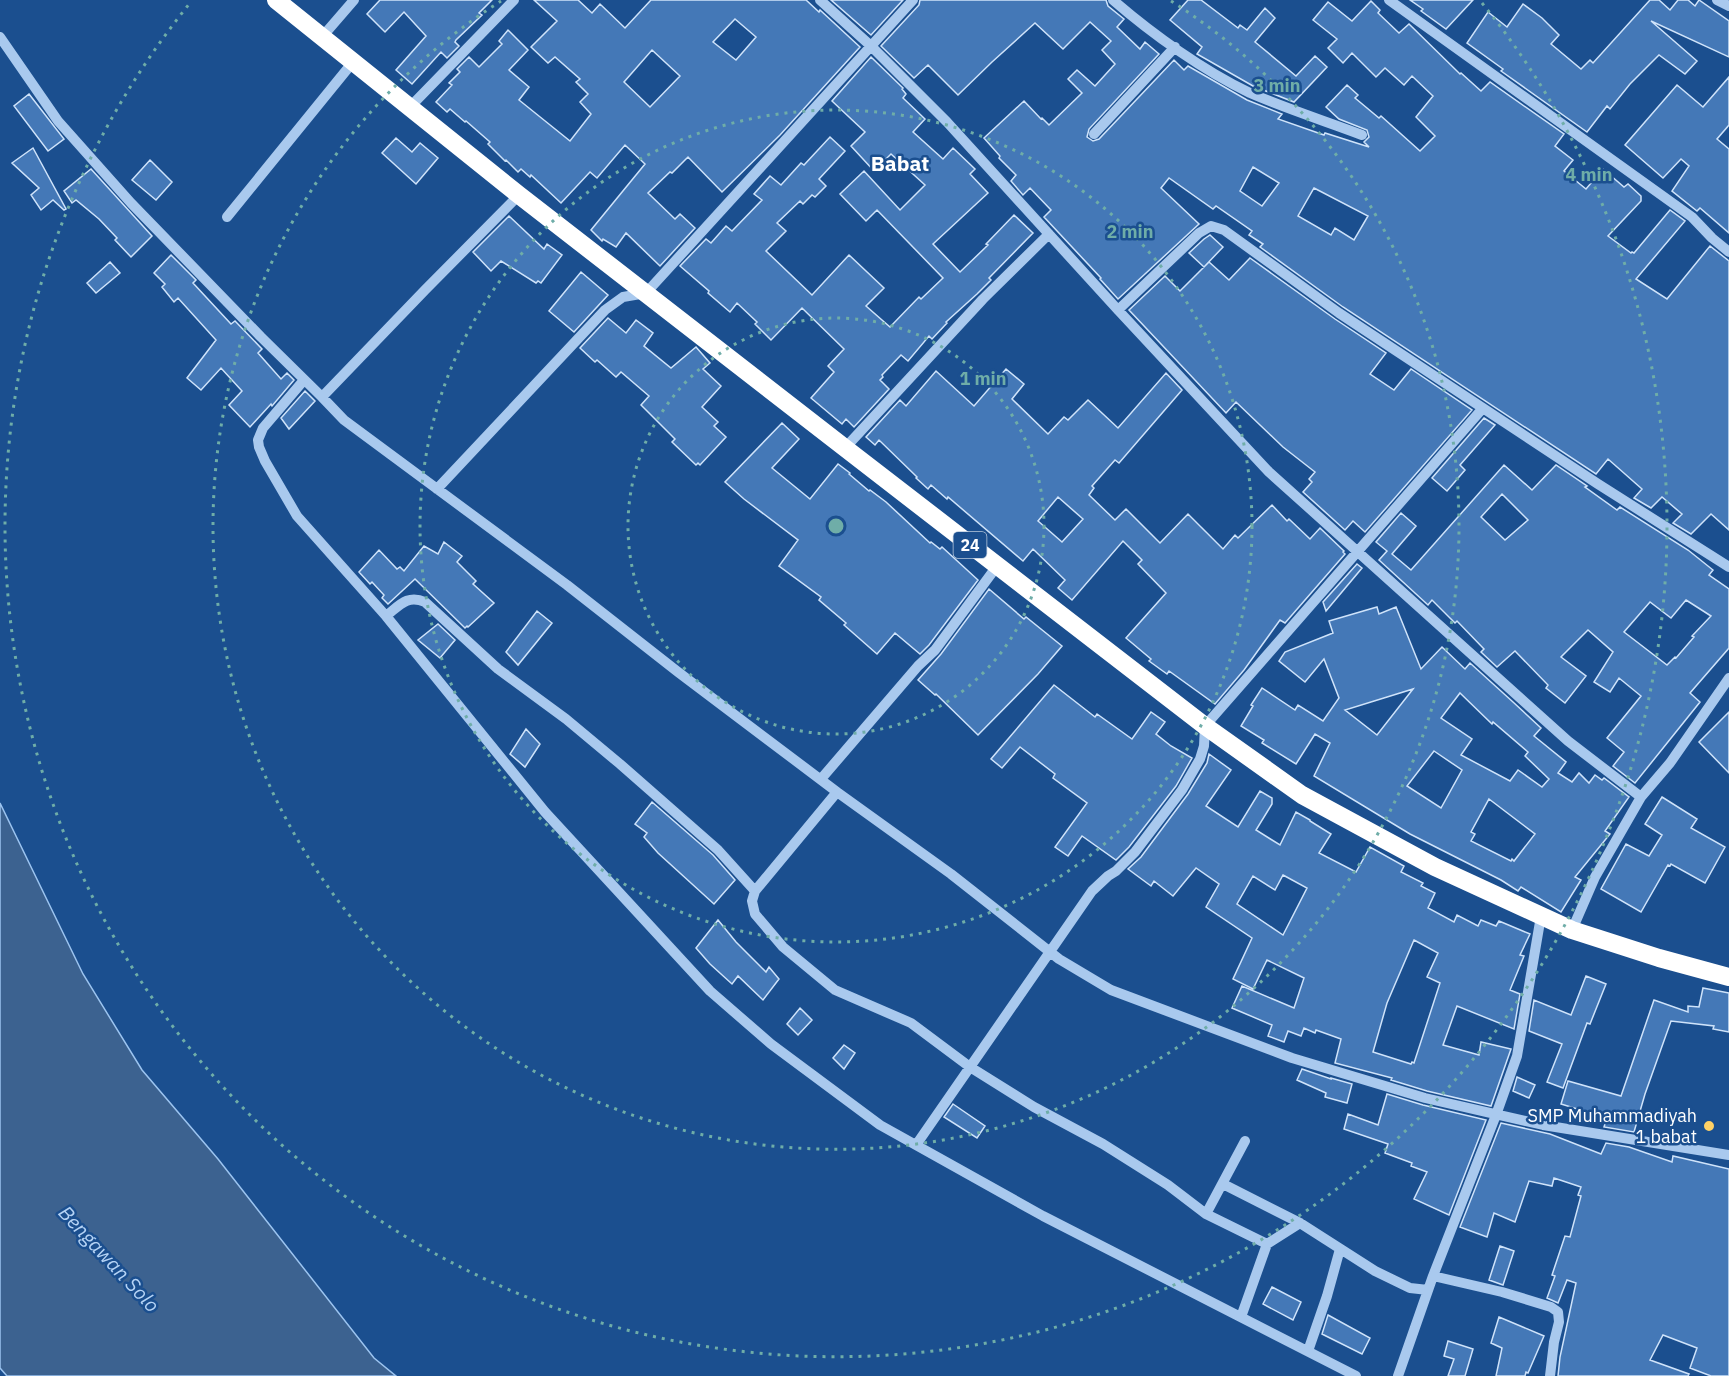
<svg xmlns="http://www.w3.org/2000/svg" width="1729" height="1376" viewBox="0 0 1729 1376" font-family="'IBM Plex Sans',sans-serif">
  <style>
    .water { fill: #3c6290; stroke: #9cc4f0; stroke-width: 1.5 }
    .building { fill: #4478b7; stroke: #cfe3fa; stroke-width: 1.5; fill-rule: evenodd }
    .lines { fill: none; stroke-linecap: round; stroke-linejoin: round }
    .minor { stroke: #a9c9ee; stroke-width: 10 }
    .highway { stroke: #fff; stroke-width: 18 }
    .ring { fill: none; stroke: #6fada8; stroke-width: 3; stroke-dasharray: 3 6 }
    .poi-dot { fill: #ffd166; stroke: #1b4f8f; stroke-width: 2 }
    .labels { text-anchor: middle; stroke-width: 5; stroke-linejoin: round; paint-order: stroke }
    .shield { fill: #1b4f8f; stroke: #bbcadd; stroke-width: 1.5 }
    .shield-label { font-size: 16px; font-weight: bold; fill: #fff }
    .poi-label { font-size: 18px; fill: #fff; stroke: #1b4f8f; text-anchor: end }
    .water-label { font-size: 20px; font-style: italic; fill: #b5d3f5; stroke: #1b4f8f }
    .quarter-label { font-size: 21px; font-weight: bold; fill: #fff; stroke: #1b4f8f }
    .centre { fill: #6fada8; stroke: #1b4f8f; stroke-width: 3 }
    .ring-label { font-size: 18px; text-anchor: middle; font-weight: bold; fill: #6fada8; stroke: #1b4f8f; stroke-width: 5; stroke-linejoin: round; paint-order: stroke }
  </style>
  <rect width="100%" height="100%" fill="#1b4f8f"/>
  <path class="water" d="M0,803L83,974L142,1070L218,1159L374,1358L396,1376H7L0,1368Z"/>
  <path class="building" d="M380,0H492L479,13L482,15L456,40L455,42L459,46L447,58L441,52L412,84L396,70L426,36L404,12L385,32L367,14Z
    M534,0H578L592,13L600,4L625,28L651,0H806L819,12L820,10L860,47L780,135L722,192L688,157L672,173L670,172L648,193L675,219L680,214L695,228L660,266L626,233L616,247L603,239L602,241L591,230L645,164L625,145L597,178L590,172L561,203L531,175L530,177L521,169L518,172L506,160L505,161L488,144L490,142L466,121L465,122L450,109L447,112L436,102L452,85L449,83L460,72L457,69L469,57L479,67L502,44L499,41L508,30L528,50L509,70L529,87L519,100L570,141L591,114L580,102L588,94L576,82L580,79L555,57L548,63L531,47L557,21ZM735,19L756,37L736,60L713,42ZM652,50L680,76L650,107L624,82Z
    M831,0H903L871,35Z
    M920,0H1106L1108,6L1124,19L1117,27L1140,49L1145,42L1159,54L1089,129L1087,137L1093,141L1099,139L1174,60L1184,70L1188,66L1247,100L1282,114L1278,119L1324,135L1325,133L1369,147L1364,142L1369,137L1367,130L1339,119L1326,107L1347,85L1358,95L1355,98L1379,118L1381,116L1420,151L1435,136L1416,117L1433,96L1412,76L1404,85L1385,68L1376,77L1352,53L1343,63L1328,48L1337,39L1313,20L1328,2L1352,21L1371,1L1380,10L1378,13L1399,33L1409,24L1460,74L1461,73L1481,91L1490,82L1564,134L1555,146L1573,160L1564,171L1586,189L1603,169L1624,187L1628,184L1641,196V201L1608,236L1631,253L1632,252L1634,253L1670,210L1685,221L1636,279L1667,299L1710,246L1729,261V530L1711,514L1691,534L1673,523L1682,514L1662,497L1651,508L1634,498L1642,489L1608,459L1596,474L1343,307L1260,247L1263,244L1249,235L1252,231L1216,206L1213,209L1169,178L1161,188L1199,224L1118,299L1100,279L1101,278L1044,217L1051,210L1030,188L1023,195L1011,181L1016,175L999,158L1000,156L984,138L1024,101L1041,119L1042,118L1049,125L1082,93L1068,79L1077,70L1095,86L1115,64L1102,50L1111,41L1090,22L1063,49L1035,23L992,62L958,95L928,65L914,78L881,46L919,5ZM1253,167L1279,183L1262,206L1240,191ZM1314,188L1368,216L1354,240L1335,228L1331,235L1298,216Z
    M1188,0H1201L1238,28L1240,25L1247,30L1265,8L1275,18L1255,42L1296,76L1315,56L1327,67L1294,102L1253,86L1197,54L1202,47L1170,20Z
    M1410,0H1473L1446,29L1421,11L1423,9Z
    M1650,0H1659L1670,10L1678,0H1688L1695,6L1699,0L1729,21V57L1651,21L1697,61L1685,74L1659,55L1630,84L1610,109L1607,106L1587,132L1501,71L1503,69L1467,43L1488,12L1507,27L1523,4L1542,18L1559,35L1551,44L1581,69L1590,60L1593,63Z
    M871,57L903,88L902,89L906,94L903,98L925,119L913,132L943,159L953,148L975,169L970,174L988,193L933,244L960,272L988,245L986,244L1014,215L1033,233L989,278L991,280L977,294L946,322L947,323L932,339L929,336L908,361L901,355L882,375L883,377L880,380L889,389L854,427L846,419L842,424L811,398L834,372L828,366L844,349L802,308L771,340L755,324L757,322L737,303L730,312L708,293L709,291L680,266L706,239L711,243L726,226L732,231L762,200L754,194L770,176L781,185L801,163L804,165L830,137L845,151L819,179L826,186L815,197L812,195L803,204L800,201L777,223L786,231L766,251L812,295L849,255L884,288L866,306L890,327L919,297L921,299L943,278L877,210L866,221L840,194L864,171L900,210L925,185L891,154L874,171L851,146L865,132L832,101Z
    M1729,77V125L1717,139L1729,149V233L1700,208L1697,211L1672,191L1689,166L1681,159L1663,178L1625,145L1677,85L1703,107Z
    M29,94L64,139L48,151L14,106Z
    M396,138L412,152L420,143L438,158L416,184L382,153Z
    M33,148L66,209L64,210L53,200L41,210L31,195L39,188L12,163Z
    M150,160L172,182L156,200L132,180Z
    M91,169L152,236L131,257L115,240L117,238L99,219L76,200L72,203L64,191Z
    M509,216L544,249L547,244L562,255L541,283L538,281L536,283L501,261L491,271L473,252Z
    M1210,235L1223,247L1204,267L1189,253L1204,239Z
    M171,255L196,280L193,283L231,324L235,321L262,349L258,353L281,379L287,373L294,380L272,406L271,404L250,427L229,405L242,391L221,368L201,390L187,378L216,340L178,298L174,302L162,287L165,284L154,273Z
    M1250,258L1335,319L1386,353L1370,374L1394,390L1411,369L1472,410L1365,532L1353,521L1345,530L1303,492L1312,482L1309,479L1315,472L1283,447L1236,402L1226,413L1129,310L1165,276L1180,291L1209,262L1229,280Z
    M110,262L120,273L96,293L87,283Z
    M581,272L608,295L574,332L549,311Z
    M608,318L626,333L636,320L653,333L644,346L671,368L696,347L710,363L703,369L721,386L702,407L718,422L714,426L726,437L700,465L698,463L696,465L672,442L675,439L641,405L649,396L621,372L616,377L597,360L595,362L580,348Z
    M1006,369L1024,384L1012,399L1048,434L1064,417L1068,420L1088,400L1118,428L1166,373L1182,390L1119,463L1115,460L1092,486L1094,488L1089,495L1115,520L1126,509L1160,543L1188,514L1223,549L1235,535L1238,538L1272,505L1287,521L1289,519L1310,539L1320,528L1344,551L1343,552L1345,554L1285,623L1280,620L1244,670L1215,704L1169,671L1167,674L1149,661L1151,659L1126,638L1166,593L1138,564L1142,560L1123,541L1072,600L1058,588L1065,580L1033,549L1023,561L948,497L947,499L931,485L928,489L916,478L917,477L879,440L875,445L866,437L900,400L906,406L936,371L974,406ZM1058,497L1083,519L1062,542L1038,521Z
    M305,391L315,401L289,429L281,418Z
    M1484,418L1495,425L1460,465L1465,470L1447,491L1432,478Z
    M782,423L799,439L772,468L810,499L838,464L850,473L849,474L869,491L870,490L886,502L930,543L931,542L940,549L942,547L978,580L929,645L920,654L895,633L877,654L844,625L846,623L819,600L821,597L779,566L798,540L744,499L725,482Z
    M1504,465L1532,490L1556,465L1587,486L1585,487L1617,510L1620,507L1688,550L1713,570L1709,575L1729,589V648L1690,693L1700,702L1635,783L1613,766L1624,752L1607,738L1641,696L1619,678L1610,692L1594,682L1613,652L1588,630L1561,657L1586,676L1565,703L1546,688L1548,685L1515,651L1497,667L1481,652L1484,649L1457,621L1455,623L1432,600L1428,605L1379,560L1387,551L1376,542L1401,513L1416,526L1392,554L1411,570ZM1502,494L1528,520L1505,540L1481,517ZM1686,600L1711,616L1692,636L1694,637L1676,658L1675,657L1667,665L1624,632L1650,602L1671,618Z
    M444,542L462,556L457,562L476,581L473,584L494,603L468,627L467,626L465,628L415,579L388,604L382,598L384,595L372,582L370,584L359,572L379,550L397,569L400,567L404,571L424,546L438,554Z
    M1357,564L1362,568L1326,611L1323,602Z
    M989,589L1024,619L1026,617L1062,646L1038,674L978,735L936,694L935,695L918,680L941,654Z
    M1377,607L1379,614L1396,607L1421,669L1442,647L1465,669L1470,663L1513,702L1541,728L1534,736L1566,762L1558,773L1572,782L1579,773L1589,783L1595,775L1602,780L1604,778L1629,797L1605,831L1610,834L1575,877L1581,880L1561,912L1521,887L1518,891L1501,880L1410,834L1314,776L1330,743L1315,734L1296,764L1262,743L1264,740L1241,726L1253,706L1251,705L1262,688L1295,710L1298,705L1323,721L1339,698L1324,659L1305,682L1279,661L1285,652L1333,633L1329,621ZM1413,689L1377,735L1345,710ZM1460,693L1492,724L1493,722L1528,752L1525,756L1549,779L1542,787L1518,770L1510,781L1461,755L1472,739L1441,718ZM1434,751L1462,770L1441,808L1407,786ZM1489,799L1535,834L1514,861L1512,859L1511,861L1471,841L1475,834L1471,832Z
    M537,611L552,623L518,665L506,652Z
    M438,624L455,640L440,658L418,640Z
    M1054,685L1095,717L1097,714L1132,739L1151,712L1165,722L1156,734L1171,746L1192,758L1176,786L1129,847L1116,860L1082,836L1068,856L1055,847L1087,803L1053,778L1055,774L1020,747L1002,768L991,759Z
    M1729,712V773L1699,742Z
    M526,729L540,744L525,767L510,754Z
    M1209,754L1231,770L1206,806L1238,827L1260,791L1272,798V804L1256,830L1280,845L1296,812L1310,820V821L1331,834L1319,853L1356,872L1370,847L1404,866L1401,872L1423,883L1421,886L1435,893L1428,908L1454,922L1457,915L1478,926L1481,920L1496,926L1499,921L1530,934L1520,955L1524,956L1510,990L1520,994L1514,1029L1457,1006L1443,1045L1479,1055L1481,1042L1511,1049L1491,1106L1427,1091L1391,1080L1392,1078L1335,1063L1341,1039L1316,1030L1315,1033L1304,1028L1301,1036L1288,1031L1284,1042L1268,1036L1272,1025L1232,1008L1242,986L1294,1008L1304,978L1267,960L1253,989L1233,979L1252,938L1206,907L1219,884L1196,868L1173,896L1154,881L1151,886L1128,869L1141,857L1188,794L1207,763ZM1283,875L1307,888L1283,935L1237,904L1253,876L1275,890ZM1414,940L1438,953L1427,977L1440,983L1414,1063L1412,1062L1411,1064L1373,1052L1387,1003Z
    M1662,797L1697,819L1691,828L1725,847L1705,883L1671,864L1670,866L1668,865L1641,912L1601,889L1626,844L1649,856L1662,835L1645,824Z
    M652,802L713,855L735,880L714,904L658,853L644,837L647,833L635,824Z
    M718,920L736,942L766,972L769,967L779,979L763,1000L738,976L732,984L710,964L696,948Z
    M1586,976L1606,984L1590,1024L1587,1023L1563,1088L1547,1082L1562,1044L1529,1031L1534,1000L1571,1015Z
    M1703,988L1729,993V1032L1713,1029L1714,1026L1671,1021L1645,1094L1634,1132L1604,1127L1607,1118L1561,1104L1568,1081L1621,1096L1654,1000L1688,1012V1006L1699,1007Z
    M800,1008L812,1020L798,1035L787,1024Z
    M844,1045L855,1053L844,1069L833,1058Z
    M1302,1069L1331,1079V1078L1352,1084L1347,1103L1325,1097L1326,1093L1297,1080Z
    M1517,1077L1535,1085L1529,1098L1513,1091Z
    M1387,1094L1423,1105L1486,1120L1449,1215L1414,1199L1427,1172L1411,1166L1412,1163L1385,1153L1388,1144L1344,1129L1348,1114L1378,1125Z
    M953,1104L985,1126L977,1138L944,1117Z
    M1501,1123L1550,1134L1601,1154L1606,1143L1629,1147L1672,1162L1673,1156L1729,1169V1376H1711L1690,1368L1697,1348L1663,1335L1650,1360L1689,1374L1688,1376H1558L1560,1357L1576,1283L1567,1280L1558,1303L1547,1298L1555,1276L1552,1275L1565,1236L1570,1237L1581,1196L1578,1195L1581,1187L1554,1178L1552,1186L1529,1181L1515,1222L1494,1213L1487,1237L1460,1227Z
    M1500,1246L1514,1251L1503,1285L1489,1280Z
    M1272,1287L1301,1302L1293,1320L1263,1304Z
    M1328,1315L1370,1338L1362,1354L1322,1334Z
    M1499,1317L1544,1336L1528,1373L1526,1372L1525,1376H1496L1502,1348L1491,1343Z
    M1448,1341L1473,1349L1465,1376H1448L1454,1359L1444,1356Z"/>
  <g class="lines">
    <path class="minor" d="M820,0L871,46L947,122L1118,310L1269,472L1568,741L1641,797
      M1113,0C1152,34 1204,71 1250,93C1287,109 1325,121 1362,135
      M1389,0L1692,217L1712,238L1729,252
      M1717,0L1729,6
      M0,37L58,121L131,203L261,337L322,397L344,420L567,585L678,672L837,792L951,874L1059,959L1111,990L1292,1058L1425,1098L1543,1125L1729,1155
      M322,37L354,0
      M410,107L514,0
      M1094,134L1175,47
      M227,217L353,62
      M1118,310L1199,233L1211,226L1224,230L1339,313L1598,484L1729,567
      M304,380L263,428L258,440L259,447L265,461L297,516L386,616L545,812L710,991L771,1044L880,1125L1043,1216L1356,1376
      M322,397L425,290L519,195
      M845,448L983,299L1049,234
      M437,489L605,310L623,297L646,293L913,0
      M386,616C399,606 407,594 425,602L498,669L566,719L620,764L718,850L755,891L752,901L755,914L783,947L835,990L911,1023L970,1067L1034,1107L1103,1144L1168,1185L1206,1214L1267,1244L1241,1317
      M821,779L918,666L935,650L997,566
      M755,891L837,792
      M1572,930L1595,877L1641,797L1670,763L1729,678
      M916,1145L1092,891L1108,876L1116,871L1135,852L1182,790L1200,759L1204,746L1205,726L1483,408
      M1223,1184L1300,1223L1375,1271L1410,1288L1428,1290
      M1206,1214L1245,1141
      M1267,1244L1300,1223
      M1433,1276L1502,1292L1551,1307L1558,1312L1559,1322L1554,1342L1550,1376
      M1308,1351L1327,1296L1340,1249
      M1398,1376L1433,1276L1496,1115L1517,1056L1541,916"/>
    <path class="highway" d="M276,0L519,195L845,448L1205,726L1302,795L1435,867L1572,930L1659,958L1729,977"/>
  </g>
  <g class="ring">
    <circle cx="836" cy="526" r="208"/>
    <circle cx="836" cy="526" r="416"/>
    <path d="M1171 1A623 623 0 1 1 501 1"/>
    <path d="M1482 3A831 831 0 1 1 190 3"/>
  </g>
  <circle class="poi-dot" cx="1709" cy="1126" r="6"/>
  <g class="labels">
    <rect class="shield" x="953.5" y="532" width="33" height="26" rx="4.5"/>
    <g class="shield-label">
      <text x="970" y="551">24</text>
    </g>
    <g class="poi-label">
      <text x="1697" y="1122">SMP Muhammadiyah<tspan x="1697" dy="21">1 babat</tspan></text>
    </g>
    <g class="water-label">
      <text transform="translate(109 1259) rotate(47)" y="7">Bengawan Solo</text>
    </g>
    <g class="quarter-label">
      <text x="900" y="171">Babat</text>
    </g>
  </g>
  <circle cx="836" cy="526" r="9" class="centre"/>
  <g class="ring-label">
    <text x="1277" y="92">3 min</text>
    <text x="1589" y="181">4 min</text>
    <text x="1130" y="238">2 min</text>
    <text x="983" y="385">1 min</text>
  </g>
</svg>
